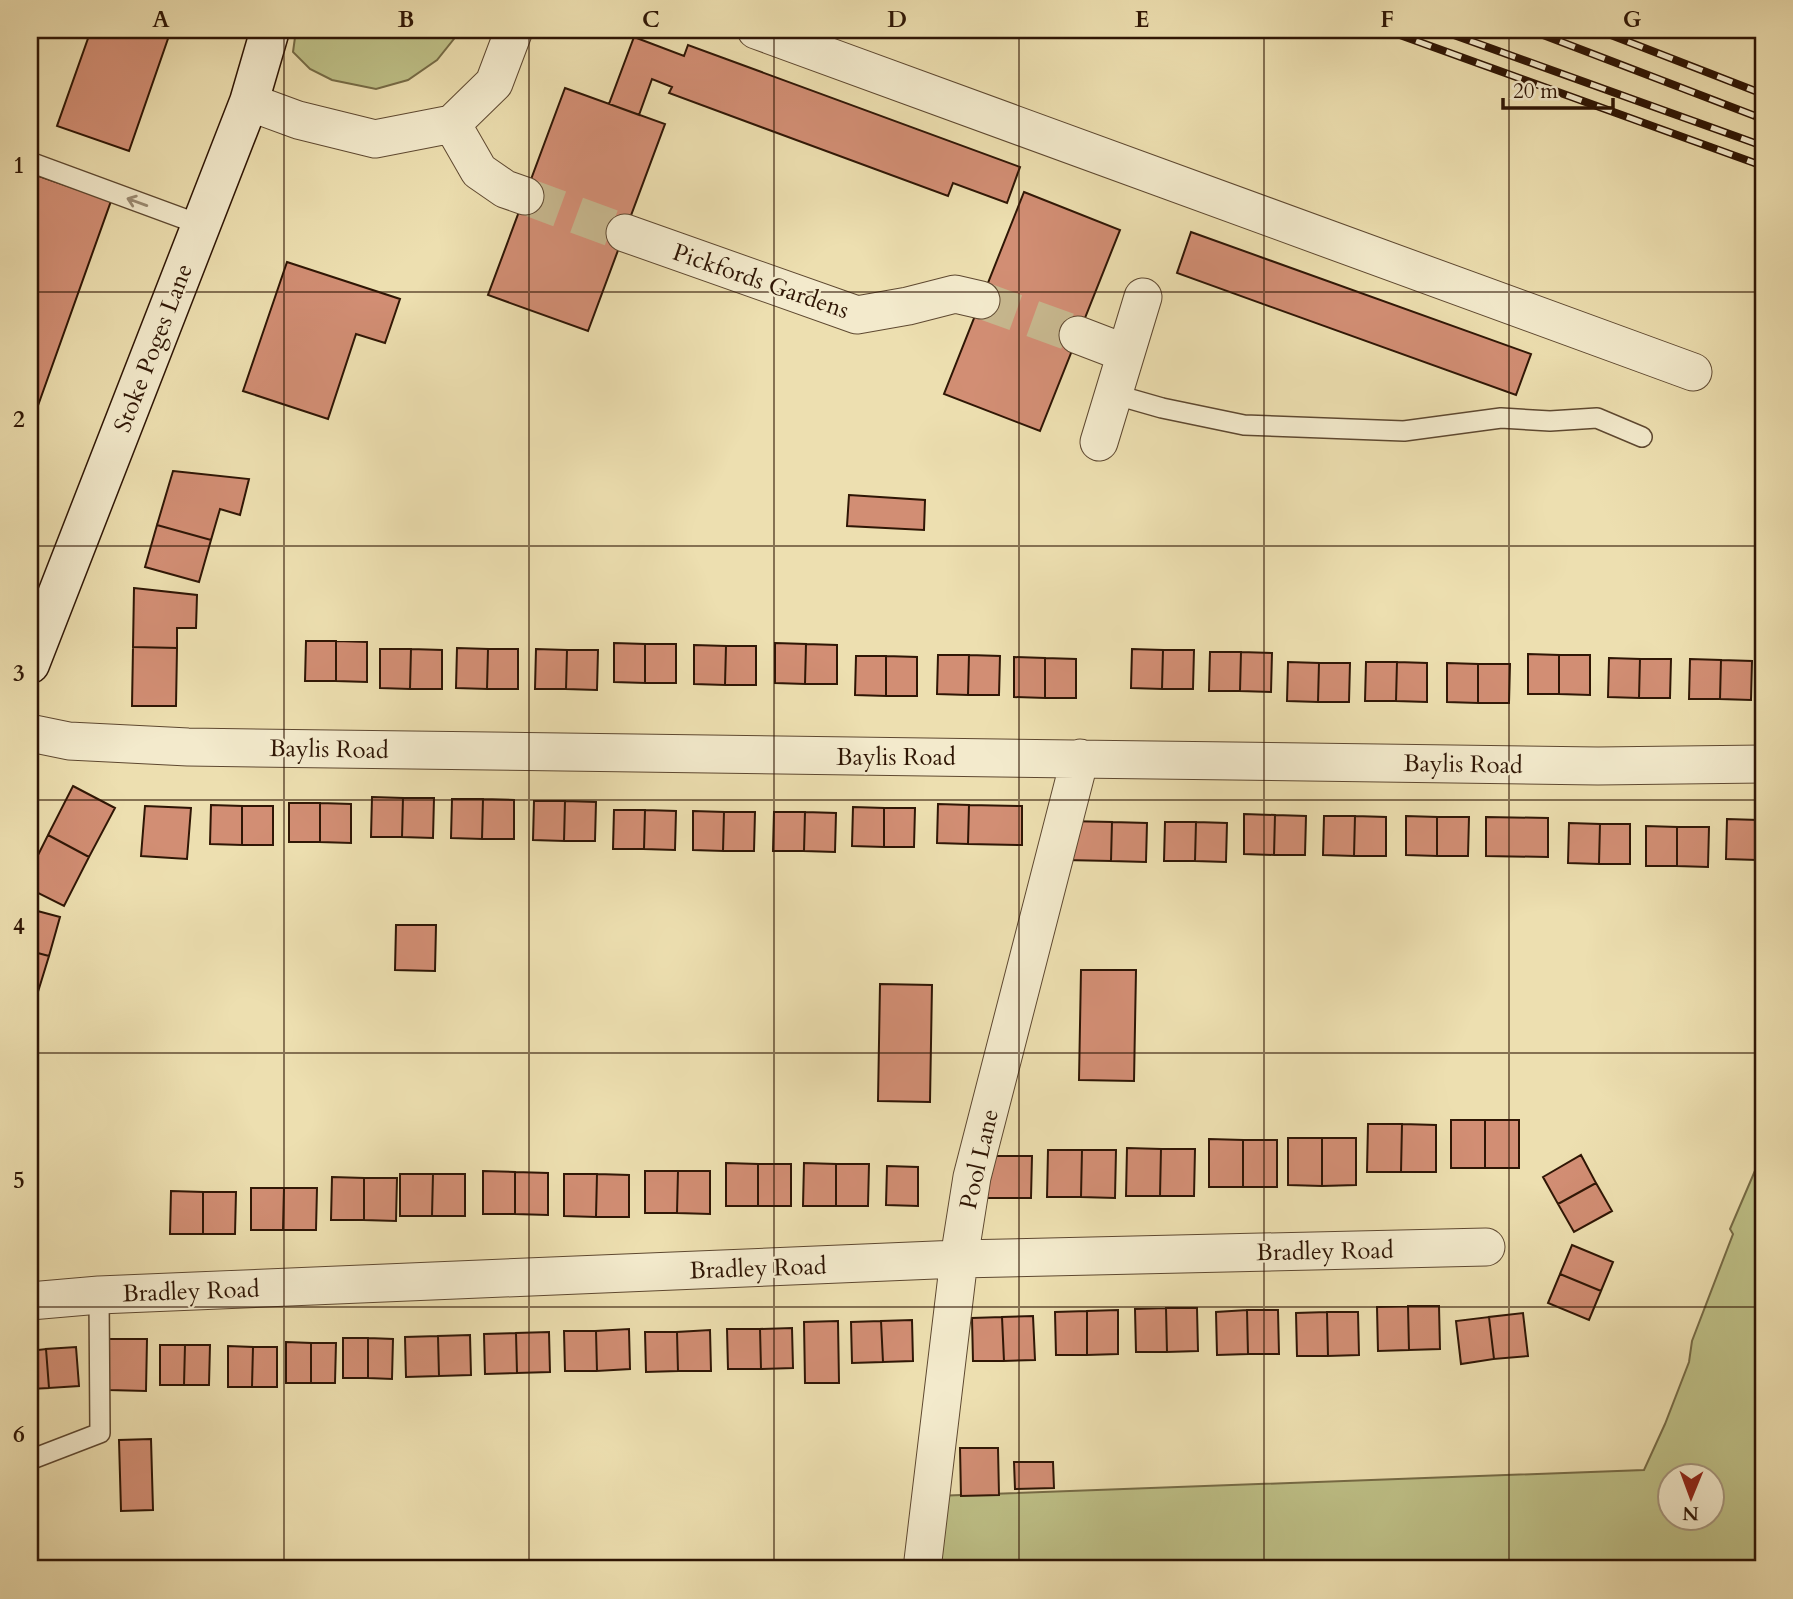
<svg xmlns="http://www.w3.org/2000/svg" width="1793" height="1599" viewBox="0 0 1793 1599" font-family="Cardo,serif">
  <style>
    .green { fill: #bec087; stroke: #766b46; stroke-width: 2; fill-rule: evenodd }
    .building { fill: #d28e74; stroke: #2f1605; stroke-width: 2 }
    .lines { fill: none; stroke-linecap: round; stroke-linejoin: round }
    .street-tunnel { stroke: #c7b78e; stroke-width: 37; stroke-dasharray: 37 18; stroke-linecap: butt }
    .lane-casing { stroke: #5e4830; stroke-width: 22 }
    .street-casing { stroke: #5e4830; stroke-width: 39 }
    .secondary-casing { stroke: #2f1605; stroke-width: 41 }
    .lane { stroke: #f3eacc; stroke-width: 19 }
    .street { stroke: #f3eacc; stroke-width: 37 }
    .secondary { stroke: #f3eacc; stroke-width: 38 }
    .rail-casing { stroke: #2f1605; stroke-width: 8 }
    .rail { stroke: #f3eacc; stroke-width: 5; stroke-dasharray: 16; stroke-linecap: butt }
    .oneway { stroke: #9b8b72 }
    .grid { fill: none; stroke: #2f1605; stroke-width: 2; stroke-opacity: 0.55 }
    .labels { text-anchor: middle; stroke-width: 5; stroke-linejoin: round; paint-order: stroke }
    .street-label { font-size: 24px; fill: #2f1605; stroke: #f3eacc }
    .neatline { fill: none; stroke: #2f1605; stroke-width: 2.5 }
    .grid-label { font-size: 23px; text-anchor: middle; font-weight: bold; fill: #2f1605 }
  </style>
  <rect width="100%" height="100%" fill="#eddfb0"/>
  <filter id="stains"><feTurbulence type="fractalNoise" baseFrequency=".00286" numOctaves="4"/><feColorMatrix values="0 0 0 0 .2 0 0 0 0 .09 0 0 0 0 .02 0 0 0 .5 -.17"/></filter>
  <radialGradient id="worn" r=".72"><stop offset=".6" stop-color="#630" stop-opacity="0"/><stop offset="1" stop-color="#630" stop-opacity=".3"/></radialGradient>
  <path class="green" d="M296,30H461L437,60L408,80L376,89L332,80L310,69L293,52Z
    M1763,1152V1569H923L934,1496L1644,1470L1665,1424L1689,1362L1692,1341L1733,1234L1730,1229ZM1671,1476H1713V1518H1671Z"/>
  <path class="building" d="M91,30H171L129,151L57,126Z
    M634,37L684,56L688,45L1020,167L1007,203L953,183L948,196L669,93L672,87L652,79L639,115L609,104Z
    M565,88L665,124L588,331L488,295Z
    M30,173L111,201L30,428Z
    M1024,192L1120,230L1040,431L944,394Z
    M1191,232L1531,354L1516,395L1177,273Z
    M287,262L400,299L385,343L356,334L328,419L243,391Z
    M173,471L249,479L240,515L220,509L211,540L157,525Z
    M849,495L925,500L924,530L847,526Z
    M157,525L211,540L199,582L145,567Z
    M134,588L197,595L196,628H177V648L133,647Z
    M306,641H336V681H305Z
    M336,641L367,642V682L336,681Z
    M614,643L645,644V683L614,682Z
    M775,643L806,644L805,684L775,683Z
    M645,644H676V683H645Z
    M806,644L837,645V684H805Z
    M694,645L726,646L725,685L694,684Z
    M726,646H756V685H725Z
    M133,647L177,648L176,706H132Z
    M457,648L488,649L487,689L456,688Z
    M380,649H411L410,689L380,688Z
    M411,649L442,650V689H410Z
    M488,649H518V689H487Z
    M536,649L567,650L566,689H535Z
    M1132,649L1163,650L1162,689L1131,688Z
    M567,650H598L597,690L566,689Z
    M1163,650H1194L1193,689H1162Z
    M1210,652H1241L1240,691H1209Z
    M1241,652L1272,653L1271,692L1240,691Z
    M1528,654L1559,655V694H1528Z
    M938,655H969L968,695L937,694Z
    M969,655L1000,656L999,695H968Z
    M1559,655H1590V695L1559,694Z
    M856,656H886V696L855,695Z
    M886,656L917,657V696H886Z
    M1014,657L1045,658V698L1014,697Z
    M1045,658L1076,659V698H1045Z
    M1609,658L1640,659L1639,698L1608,697Z
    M1640,659H1671L1670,698H1639Z
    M1690,659L1721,660L1720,699H1689Z
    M1721,660L1752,661L1751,700L1720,699Z
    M1288,662L1319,663L1318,702L1287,701Z
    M1366,662H1397L1396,701H1365Z
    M1397,662L1427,663V702L1396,701Z
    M1319,663H1350L1349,702H1318Z
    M1447,663L1478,664V703L1447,702Z
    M1478,664H1510L1509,703H1478Z
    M73,786L115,808L89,857L48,835Z
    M372,797L403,798L402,837H371Z
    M403,798H434L433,838L402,837Z
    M452,799H483L482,839L451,838Z
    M483,799L514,800V839H482Z
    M534,801H565L564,841L533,840Z
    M565,801L596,802L595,841H564Z
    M289,803H320V842H289Z
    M320,803L351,804V843L320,842Z
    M938,804L969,805L968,844L937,843Z
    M211,805L242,806V845L210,844Z
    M969,805L1022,806V845L968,844Z
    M145,806L191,808L187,859L141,856Z
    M242,806H273V845H242Z
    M853,807L884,808V847L852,846Z
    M884,808H915L914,847H884Z
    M614,810H645L644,849H613Z
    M645,810L676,811L675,850L644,849Z
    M693,811L724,812L723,851L693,850Z
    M724,812H755L754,851H723Z
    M774,812H805L804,851H773Z
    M805,812L836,813L835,852L804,851Z
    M1244,814L1275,815L1274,855L1244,854Z
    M1275,815L1306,816L1305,855H1274Z
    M1324,816H1355L1354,856L1323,855Z
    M1355,816L1386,817V856H1354Z
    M1406,816L1437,817V856L1406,855Z
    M1437,817H1469L1468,856H1437Z
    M1486,817L1548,818V857L1486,856Z
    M1727,819L1758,820L1757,860L1726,859Z
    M1758,820H1763V860H1757Z
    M1066,821L1112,822L1111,861L1065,860Z
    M1112,822L1147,823L1146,862L1111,861Z
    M1165,822H1196L1195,861H1164Z
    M1196,822L1227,823L1226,862L1195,861Z
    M1569,823L1600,824L1599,864L1568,863Z
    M1600,824H1630V864H1599Z
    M1646,826L1677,827V866H1646Z
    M1677,827H1709L1708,867L1677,866Z
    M48,835L89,857L64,906L30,889V871Z
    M30,909L60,917L49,956L30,951Z
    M396,925H436L435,971L395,970Z
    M30,951L49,956L37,995L30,993Z
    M1081,970H1136L1134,1081L1079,1080Z
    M880,984L932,985L930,1102L878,1101Z
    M30,1009L36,1010L30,1056Z
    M1451,1120H1485V1168H1451Z
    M1485,1120H1519V1168H1485Z
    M1368,1124H1402L1401,1172H1367Z
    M1402,1124L1436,1125V1172H1401Z
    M1288,1138H1322V1186L1288,1185Z
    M1322,1138H1356V1185L1322,1186Z
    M1209,1139L1243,1140V1187H1209Z
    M1243,1140H1277V1187H1243Z
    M1127,1148L1161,1149L1160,1196H1126Z
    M1161,1149H1195L1194,1196H1160Z
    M1048,1150H1082L1081,1197H1047Z
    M1082,1150H1116L1115,1198L1081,1197Z
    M1581,1155L1596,1183L1558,1204L1543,1177Z
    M981,1156H1032L1031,1198H981Z
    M726,1163L758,1164V1206H726Z
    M804,1163L836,1164V1206H803Z
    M758,1164H791V1206H758Z
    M836,1164H869L868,1206H836Z
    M887,1166L918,1167V1206L886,1205Z
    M483,1171L515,1172V1214H483Z
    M645,1171H678L677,1213H645Z
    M678,1171H710V1214L677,1213Z
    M515,1172L548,1173V1215L515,1214Z
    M400,1174H433L432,1216H400Z
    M433,1174H465V1216H432Z
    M564,1174H597L596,1217L564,1216Z
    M597,1174L629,1175V1217H596Z
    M332,1177L364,1178V1220H331Z
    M364,1178H397L396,1221L364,1220Z
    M1596,1183L1612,1211L1574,1232L1558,1204Z
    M251,1188H284L283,1230H251Z
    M284,1188H317L316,1230H283Z
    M171,1191L203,1192V1234H170Z
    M203,1192H236L235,1234H203Z
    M1572,1245L1613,1262L1601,1291L1560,1274Z
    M1560,1274L1601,1291L1589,1320L1548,1303Z
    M1408,1306L1409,1350L1378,1351L1377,1307Z
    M1408,1306H1439L1440,1349L1409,1350Z
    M1166,1308L1167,1352H1136L1135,1309Z
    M1166,1308H1197L1198,1351L1167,1352Z
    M1118,1310V1354L1087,1355V1311Z
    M1247,1310L1248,1354L1217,1355L1216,1312Z
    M1247,1310H1278L1279,1354H1248Z
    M1087,1311V1355H1056L1055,1312Z
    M1327,1312L1328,1356H1297L1296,1313Z
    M1327,1312H1358L1359,1355L1328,1356Z
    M1523,1313L1528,1356L1494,1359L1489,1317Z
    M1033,1316L1035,1360L1004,1361L1002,1317Z
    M1002,1317L1004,1361H973L972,1318Z
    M1489,1317L1494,1359L1461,1364L1456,1321Z
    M912,1320L913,1361L883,1362L881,1321Z
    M838,1321L839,1383H805L804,1322Z
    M881,1321L883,1362L852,1363L851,1322Z
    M792,1328L793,1368L761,1369L760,1329Z
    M629,1329L630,1369L597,1371L596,1331Z
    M727,1329H760L761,1369H728Z
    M710,1330L711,1371H678L677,1332Z
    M564,1331H596L597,1371H565Z
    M549,1332L550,1372L517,1373L516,1333Z
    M645,1332H677L678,1371L646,1372Z
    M516,1333L517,1373L485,1374L484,1334Z
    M470,1335L471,1375L439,1376L438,1336Z
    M438,1336L439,1376L406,1377L405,1337Z
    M343,1338H368V1378H343Z
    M368,1338L393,1339L392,1379L368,1378Z
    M109,1339H147L146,1391L108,1390Z
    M286,1342L311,1343V1383H286Z
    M311,1343H336L335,1383H311Z
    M160,1345H185L184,1385H160Z
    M185,1345H210L209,1385H184Z
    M228,1346L253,1347L252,1387H228Z
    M76,1347L79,1386L49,1388L46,1349Z
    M253,1347H277V1387H252Z
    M46,1349L49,1388L30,1389V1351Z
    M151,1439L153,1510L121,1511L119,1440Z
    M960,1448H998L999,1495L961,1496Z
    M1014,1462H1053L1054,1488L1015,1489Z"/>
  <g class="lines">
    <path class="street-tunnel" d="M525,196L625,233
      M981,300L1078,335"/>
    <defs>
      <path id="lane" d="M30,162L201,225
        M1113,394L1162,408L1244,425L1404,431L1501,418L1550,421L1597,418L1642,437
        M35,1458L100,1433L99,1295"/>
      <path id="street" d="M756,30L1693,372
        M249,102L298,120L375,139L452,124L494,83L514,30
        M452,124L479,171L505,189L525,196
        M625,233L857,315L908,306L955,294L981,300
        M1078,335L1125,353
        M1099,442L1143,297
        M30,733L69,741L188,747L1598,766L1763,764
        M30,1301L99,1295L959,1259L1486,1247
        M922,1569L959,1259L972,1177L1080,758"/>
      <path id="secondary" d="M30,664L249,102L270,30"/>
    </defs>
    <use href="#lane" class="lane-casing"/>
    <use href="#street" class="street-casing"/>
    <use href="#secondary" class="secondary-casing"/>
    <use href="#lane" class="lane"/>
    <use href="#street" class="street"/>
    <use href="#secondary" class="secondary"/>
    <defs>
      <path id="rail" d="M1386,30L1763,166
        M1440,30L1763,146
        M1530,30L1763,119
        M1598,30L1763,94"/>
    </defs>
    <use href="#rail" class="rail-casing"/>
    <use href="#rail" class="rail"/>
  </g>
  <defs><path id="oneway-shaft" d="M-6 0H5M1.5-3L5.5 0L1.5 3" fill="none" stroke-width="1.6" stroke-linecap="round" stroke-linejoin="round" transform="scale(1.75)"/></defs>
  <use class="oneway" href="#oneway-shaft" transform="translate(137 202) rotate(-160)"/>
  <path class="grid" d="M284,30V1569M529,30V1569M774,30V1569M1019,30V1569M1264,30V1569M1509,30V1569M30,292H1763M30,546H1763M30,800H1763M30,1053H1763M30,1307H1763"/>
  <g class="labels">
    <g class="street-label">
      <text transform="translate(761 281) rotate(19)" y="8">Pickfords Gardens</text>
      <text transform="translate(153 348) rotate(-69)" y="8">Stoke Poges Lane</text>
      <text transform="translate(329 749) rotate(1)" y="8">Baylis Road</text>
      <text x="896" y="765">Baylis Road</text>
      <text transform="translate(1463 764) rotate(1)" y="8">Baylis Road</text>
      <text transform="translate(979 1159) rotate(-77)" y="8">Pool Lane</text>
      <text transform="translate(1325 1251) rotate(-1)" y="8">Bradley Road</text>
      <text transform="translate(758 1268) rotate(-2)" y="8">Bradley Road</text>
      <text transform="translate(191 1291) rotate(-2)" y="8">Bradley Road</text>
    </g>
  </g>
  <rect width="1793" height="1599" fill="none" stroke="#eddfb0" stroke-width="77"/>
  <g transform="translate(1691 1497) rotate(181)"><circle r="33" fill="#f3eacc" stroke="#a5957c" stroke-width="2"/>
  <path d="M0-5L12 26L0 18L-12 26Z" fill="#8f2418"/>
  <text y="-10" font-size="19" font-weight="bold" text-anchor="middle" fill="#2f1605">N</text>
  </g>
  <path d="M1503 98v10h110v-10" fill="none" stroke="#2f1605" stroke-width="3.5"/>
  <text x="1513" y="98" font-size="21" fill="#2f1605" stroke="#f3eacc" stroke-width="5" paint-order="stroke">20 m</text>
  <rect x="38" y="38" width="1717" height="1522" class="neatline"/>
  <g class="grid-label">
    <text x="161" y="27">A</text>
    <text x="406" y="27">B</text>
    <text x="651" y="27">C</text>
    <text x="897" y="27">D</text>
    <text x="1142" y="27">E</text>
    <text x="1387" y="27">F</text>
    <text x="1632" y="27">G</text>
    <text x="19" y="173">1</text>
    <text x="19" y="427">2</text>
    <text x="19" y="681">3</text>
    <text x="19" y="934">4</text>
    <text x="19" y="1188">5</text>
    <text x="19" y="1442">6</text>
  </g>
  <rect width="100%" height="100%" filter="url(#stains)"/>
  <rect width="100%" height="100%" fill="url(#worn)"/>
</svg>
